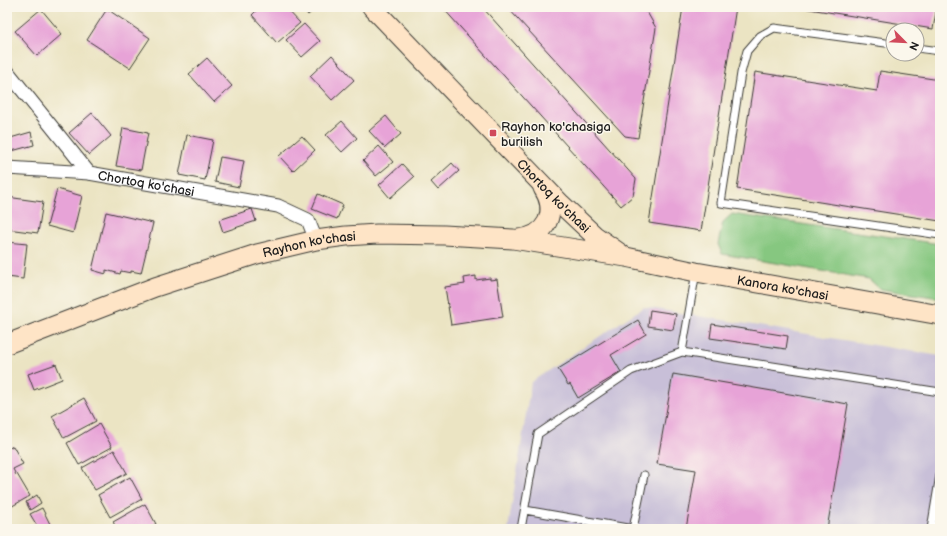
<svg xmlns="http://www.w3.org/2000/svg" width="947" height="536" viewBox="0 0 947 536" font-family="'Balsamiq Sans',sans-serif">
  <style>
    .industrial { fill: #c8bfd8 }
    .green { fill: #86c780; stroke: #51724e }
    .building { fill: #e7a3d7 }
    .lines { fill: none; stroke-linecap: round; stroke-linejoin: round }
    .lane-casing { stroke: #3b3a35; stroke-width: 9 }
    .street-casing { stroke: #3b3a35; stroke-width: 15 }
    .secondary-casing { stroke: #3b3a35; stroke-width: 21 }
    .lane { stroke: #fff; stroke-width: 7 }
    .street { stroke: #fff; stroke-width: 13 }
    .secondary { stroke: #fee4c6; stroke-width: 19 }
    .poi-dot { fill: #d1495b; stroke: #fbf7ec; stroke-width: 1.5 }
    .labels { text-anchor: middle; stroke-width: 3; stroke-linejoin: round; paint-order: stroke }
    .poi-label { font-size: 13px; fill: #1c1c1c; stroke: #fbf7ec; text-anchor: start }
    .street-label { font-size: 13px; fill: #1c1c1c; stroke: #fbf7ec }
  </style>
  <rect width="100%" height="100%" fill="#fbf7ec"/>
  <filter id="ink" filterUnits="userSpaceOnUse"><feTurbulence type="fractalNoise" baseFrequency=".025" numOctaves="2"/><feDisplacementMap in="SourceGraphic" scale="8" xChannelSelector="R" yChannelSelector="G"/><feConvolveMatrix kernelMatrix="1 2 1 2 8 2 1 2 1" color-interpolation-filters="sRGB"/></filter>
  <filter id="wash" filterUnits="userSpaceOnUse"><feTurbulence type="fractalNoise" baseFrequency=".012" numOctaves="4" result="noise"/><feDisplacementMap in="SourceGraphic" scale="16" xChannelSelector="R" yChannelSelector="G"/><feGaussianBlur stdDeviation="0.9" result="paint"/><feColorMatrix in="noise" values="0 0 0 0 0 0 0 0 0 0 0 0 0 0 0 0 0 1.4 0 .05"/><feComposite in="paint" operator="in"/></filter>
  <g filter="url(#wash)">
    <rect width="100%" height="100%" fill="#ebe4c3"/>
    <path class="industrial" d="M644,307L940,356V529H508L531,382Z"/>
    <path class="green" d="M732,214L940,244V298L880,289L869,279L722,254L718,244L723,222Z"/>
    <g id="blocks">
      <path class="building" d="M260,7H285L300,23L277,43L252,15Z
        M301,7H317L308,15Z
        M442,7H482L636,179L633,196L621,206Z
        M507,7H615L647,12L656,28L638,138L625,136Z
        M683,7H736L701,231L649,223Z
        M797,7H937L933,29Z
        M41,9L62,34L37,56L15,31Z
        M107,9L150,38L130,68L87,40Z
        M304,24L320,41L302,57L286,40Z
        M332,55L354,80L332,100L310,76Z
        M207,58L232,86L214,102L189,74Z
        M880,71L940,80V221L737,189L755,72L877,91Z
        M92,113L111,136L89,155L69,133Z
        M386,116L401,134L385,148L369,131Z
        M342,121L357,138L342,152L326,135Z
        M123,128L148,133L141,170L116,166Z
        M31,132L34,145L8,152L7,139Z
        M187,135L213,140L205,180L179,175Z
        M302,136L315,150L293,171L279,156Z
        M379,146L393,162L376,176L363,161Z
        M220,157L244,161L239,187L215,182Z
        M452,163L459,171L438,190L431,182Z
        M402,164L414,177L390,198L379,185Z
        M57,189L82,196L73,233L47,226Z
        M318,194L343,205L337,219L312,209Z
        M7,197L43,202L38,233L7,229Z
        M252,209L256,221L223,232L219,220Z
        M106,212L153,223L141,273L131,271V273L121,271L120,274L106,270V274L92,270Z
        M7,242L27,244L23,279L7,277Z
        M476,276V280L490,278V280L497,279L503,317L451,325L445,287L465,284L464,278Z
        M650,310L676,314L673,330L648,326Z
        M638,320L646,334L611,355L621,372L578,398L570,384L568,385L558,369Z
        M712,324L788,336L786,349L710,338Z
        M56,364L62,379L34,390L28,374Z
        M673,374L848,404L827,529H686L696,470L657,464Z
        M84,398L96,421L64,438L52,416Z
        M99,424L112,447L79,465L67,443Z
        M13,446L23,464L13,469L16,475L17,474L30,496L7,509V449Z
        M114,450L127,473L95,490L82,468Z
        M130,477L142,499L110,517L98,495Z
        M37,495L41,503L30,510L26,502Z
        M145,504L156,524L147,529H117L113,522Z
        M42,508L50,524L39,529L30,514Z"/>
    </g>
  </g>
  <g filter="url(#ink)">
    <use href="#blocks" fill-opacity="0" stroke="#3b3a35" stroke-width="1"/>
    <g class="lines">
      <defs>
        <path id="lane" d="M893,44L774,28L760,36L747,51L741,73L721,203L940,235
          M917,48L940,51
          M696,272L682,352L940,392
          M525,510L633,529
          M521,529L538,434L631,371L682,352
          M633,529L644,475
          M931,529L940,475"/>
        <g id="street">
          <path id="s1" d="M7,71L89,173L278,206L308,220L316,240"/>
          <path d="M7,168L89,173"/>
        </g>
        <g id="secondary">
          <path id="s2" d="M372,7L561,204L594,235L621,254"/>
          <path d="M518,239C546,237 559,213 543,188"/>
          <path id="s3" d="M7,344L155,287L257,254L316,240L346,236L377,234L444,235L513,239L626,257L696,272L940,315"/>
        </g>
      </defs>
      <use href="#lane" class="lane-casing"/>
      <use href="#street" class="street-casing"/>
      <use href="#secondary" class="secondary-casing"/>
      <use href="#lane" class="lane"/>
      <use href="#street" class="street"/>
      <use href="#secondary" class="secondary"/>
    </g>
  </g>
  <rect class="poi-dot" x="489" y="129" width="8" height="8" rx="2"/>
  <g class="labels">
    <g class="poi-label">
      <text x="501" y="131">Rayhon ko'chasiga<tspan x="501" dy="15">burilish</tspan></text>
    </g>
    <g class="street-label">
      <text dy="5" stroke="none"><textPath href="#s1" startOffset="189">Chortoq ko'chasi</textPath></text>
      <text dy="5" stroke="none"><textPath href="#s2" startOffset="262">Chortoq ko'chasi</textPath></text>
      <text dy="5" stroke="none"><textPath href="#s3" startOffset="319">Rayhon ko'chasi</textPath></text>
      <text dy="5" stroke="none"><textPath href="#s3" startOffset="798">Kanora ko'chasi</textPath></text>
    </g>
  </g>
  <rect width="947" height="536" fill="none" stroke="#fbf7ec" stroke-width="24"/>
  <g transform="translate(905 42) rotate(114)"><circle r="19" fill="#fbf7ec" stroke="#a29f99"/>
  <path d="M0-3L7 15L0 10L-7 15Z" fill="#d1495b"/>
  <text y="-6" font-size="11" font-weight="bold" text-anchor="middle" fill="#1c1c1c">N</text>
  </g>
</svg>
